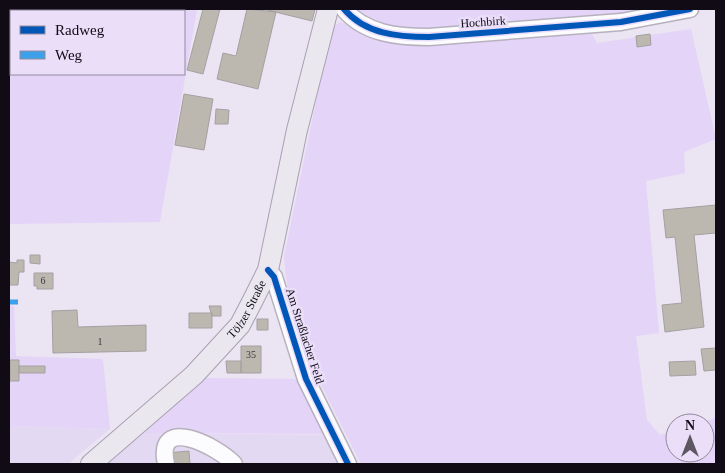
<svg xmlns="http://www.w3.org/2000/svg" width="725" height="473" viewBox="0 0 725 473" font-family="'Times New Roman',serif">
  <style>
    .built { fill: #e4d9f2 }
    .green { fill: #e4d4f8; fill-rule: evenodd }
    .building { fill: #bcb8af; stroke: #a4a0a2 }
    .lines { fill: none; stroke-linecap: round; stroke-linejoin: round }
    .minor-casing { stroke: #b6b1bd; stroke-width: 19 }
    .major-casing { stroke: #a9a0b2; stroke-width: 22 }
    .minor { stroke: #fcfbfd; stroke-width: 16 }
    .major { stroke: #eae7ef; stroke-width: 20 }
    .quiet { stroke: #3da1ea; stroke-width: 5; stroke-dasharray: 10 5; stroke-linecap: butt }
    .cycleway-casing { stroke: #eadef9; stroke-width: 9 }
    .cycleway { stroke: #0057b8; stroke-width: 6 }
    .labels { text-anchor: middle; stroke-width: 5; stroke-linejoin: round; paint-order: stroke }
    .number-label { font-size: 10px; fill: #3b363b }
    .street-label { font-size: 12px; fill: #100b14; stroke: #eadef9 }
  </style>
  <rect width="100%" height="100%" fill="#ebe4f3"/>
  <path class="built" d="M9,426L110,429L68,464H9Z
    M144,433L341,435L356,464H107Z"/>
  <path class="green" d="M9,9H197L160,222L9,224ZM184,11V74H11V11Z
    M352,9H662L616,17L422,32L374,24Z
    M340,22L403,42L590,30L597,43L691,29L716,139L684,152L685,173L646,181L659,333L636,336L647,420L660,435L675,430V453H705V423H698L716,418V464H361L312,367H310C296,329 287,297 284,257L331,28Z
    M9,305L14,306L16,356L103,359L110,429L9,426Z
    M206,378L299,379L325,434L144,433Z"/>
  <path class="building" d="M203,9H220L203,74L187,70Z
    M247,9L276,12L258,89L217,79L223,53L236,56Z
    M263,9H315L312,21Z
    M650,34L651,45L637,47L636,36Z
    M184,94L213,99L204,150L175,145Z
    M216,109L229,110L228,124H215Z
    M716,205V233L694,235L704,327L665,332L662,305L682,303L675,237L666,238L663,210Z
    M30,255H40V264L30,263Z
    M17,260H24V272H19L18,285H9V262L17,263Z
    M34,273H53V289H37V286H34Z
    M209,306H221V316H212Z
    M77,310L78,327L146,325V351L53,353L52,311Z
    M189,313H212V328H189Z
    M257,319H268V330H257Z
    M241,346H261V373H241Z
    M716,348V370L704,371L701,349Z
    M10,360H19V381H10Z
    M226,361H241V373H227Z
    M695,361L696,375L670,376L669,362Z
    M19,366H45V373H19Z
    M189,451L190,464H167L166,453Z"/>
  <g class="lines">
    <defs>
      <path id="minor" d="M344,9C365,34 398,37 429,37L621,22L690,9
        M268,270L274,277L306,379L348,464
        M166,464C155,414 217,446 234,464"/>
      <g id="major">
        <path id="s1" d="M91,464L194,375L240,325L254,298L268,270L297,130L328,9"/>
      </g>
    </defs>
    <use href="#minor" class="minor-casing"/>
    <use href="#major" class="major-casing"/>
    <use href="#minor" class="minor"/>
    <use href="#major" class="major"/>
    <path class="quiet" d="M9,302H18"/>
    <defs>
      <path id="cycleway" d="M344,9C365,34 398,37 429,37L621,22L690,9
        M268,270L274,277L306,379L348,464"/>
    </defs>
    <use href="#cycleway" class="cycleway-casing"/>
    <use href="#cycleway" class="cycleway"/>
  </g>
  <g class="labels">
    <g class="number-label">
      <text x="43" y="284">6</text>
      <text x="100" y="345">1</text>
      <text x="251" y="358">35</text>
    </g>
    <g class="street-label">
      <text transform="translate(483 22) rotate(-4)" y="4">Hochbirk</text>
      <text dy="4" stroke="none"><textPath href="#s1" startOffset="221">Tölzer Straße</textPath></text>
      <text transform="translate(305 336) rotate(72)" y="4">Am Straßlacher Feld</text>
    </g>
  </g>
  <rect width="725" height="473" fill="none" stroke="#100b14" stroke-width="20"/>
  <rect x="10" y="10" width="175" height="65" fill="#eadef9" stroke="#938a9d"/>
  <rect x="20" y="26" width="25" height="8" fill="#0057b8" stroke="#938a9d"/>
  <text x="55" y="35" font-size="15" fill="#100b14">Radweg</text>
  <rect x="20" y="51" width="25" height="8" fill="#3da1ea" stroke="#938a9d"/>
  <text x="55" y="60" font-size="15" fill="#100b14">Weg</text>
  <g transform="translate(690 438)"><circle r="24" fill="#eadef9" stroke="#938a9d"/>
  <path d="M0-4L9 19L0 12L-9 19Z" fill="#5d5762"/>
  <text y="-8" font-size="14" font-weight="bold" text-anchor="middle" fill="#100b14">N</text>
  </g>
</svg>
